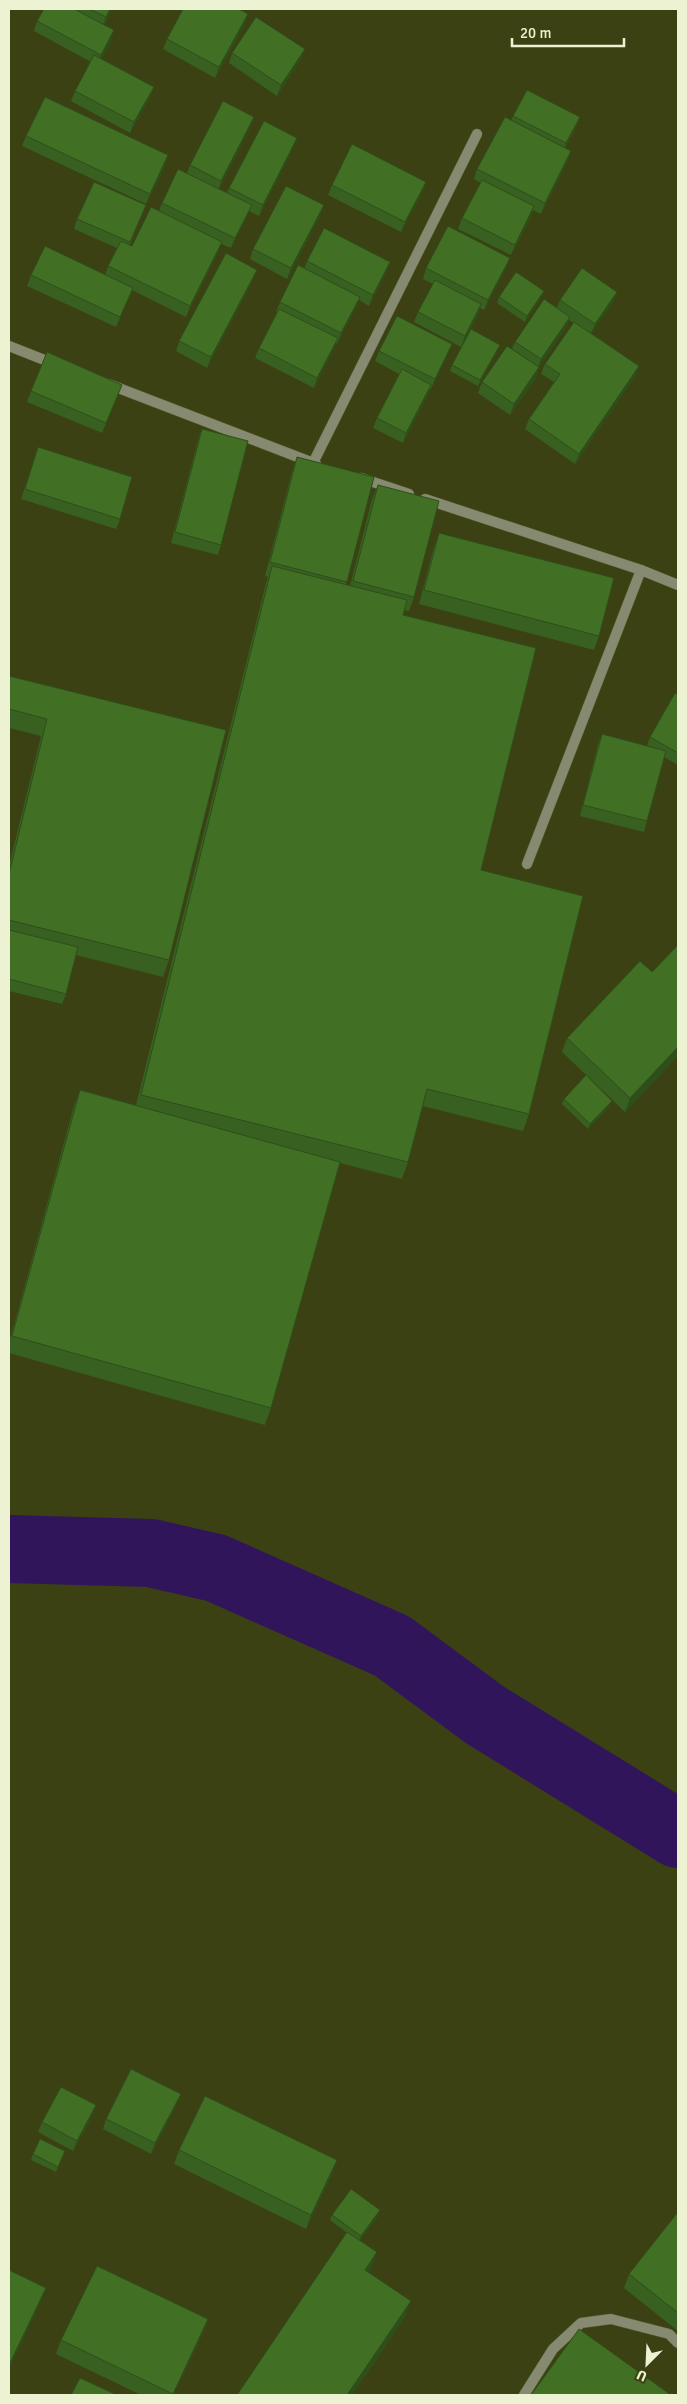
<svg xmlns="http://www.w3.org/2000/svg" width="687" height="2404" viewBox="0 0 687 2404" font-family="Signika,sans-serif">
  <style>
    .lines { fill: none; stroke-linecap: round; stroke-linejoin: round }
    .river { stroke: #30155b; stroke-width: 68 }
    .lane-casing { stroke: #585d32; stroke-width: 11 }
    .street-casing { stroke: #585d32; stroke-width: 11 }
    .lane { stroke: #858a70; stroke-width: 10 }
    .street { stroke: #858a70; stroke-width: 10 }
    .wall { fill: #386020 }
    .shaded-wall { fill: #2e4e1a }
    .building { fill: #417025; stroke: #2e4e1a }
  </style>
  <rect width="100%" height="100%" fill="#3c4113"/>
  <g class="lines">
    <path class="river" d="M9,1549L151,1553L216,1568L392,1646L485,1715L678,1834"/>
    <defs>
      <path id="lane" d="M527,864L641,570
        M524,2395L553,2349L581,2323L611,2319L669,2334L678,2343"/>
      <path id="street" d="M9,346L57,365
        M108,384L316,464
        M313,463L477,134
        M361,478L409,494
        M425,499L641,570L678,585"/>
    </defs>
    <use href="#lane" class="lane-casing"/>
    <use href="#street" class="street-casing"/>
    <use href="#lane" class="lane"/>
    <use href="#street" class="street"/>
  </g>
  <path class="wall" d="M44,9H112L104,25L111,41L101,59L154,87L150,97L130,133L71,101L75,91L91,62L34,31L37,21Z
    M245,24L215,78L163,49L167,39Z
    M232,53L301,59L277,96L229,63Z
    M513,116L580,117L576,127L565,148L567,162L541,214L533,210L531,217L511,255L458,229L462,218L481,183L474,179L477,169L511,121Z
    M254,117L250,127L219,189L227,193L229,188L293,148L259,216L249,211L231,248L221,244L218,252L186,317L132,290L116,327L27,286L31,275H105L108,266L117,248L74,229L77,219L146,205L130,245L132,246L159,211L162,203L187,173L190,165Z
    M26,136L168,155L165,166L146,204L22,146Z
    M426,182L422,192L401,232L328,195L332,185Z
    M320,216L287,279L250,259L253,249Z
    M510,258L506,268L484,310L480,308L478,315L461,347L414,322L418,312L433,284L423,279L426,268Z
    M307,261L390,262L386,272L369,306L359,300L356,307L337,344L336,343L334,348L314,388L255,358L259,348L277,313L276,312L280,302L304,269Z
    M253,280L207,368L176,351L179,341Z
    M544,291L542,296L525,322L497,303L499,297Z
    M617,292L613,302L591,333L639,366L635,376L575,464L525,429L529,419L554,382L541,374L545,364L574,323L569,320L566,327L539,367L536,378L510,415L478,393L482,382L512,349L515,342L557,308L560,300Z
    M452,344L448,354L431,389H430L428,395L403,443L373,428L377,418L399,374L375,361L379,351Z
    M500,345L498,350L478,386L450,371L452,365Z
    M31,391L118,395L102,433L27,402Z
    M202,429L221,545L218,555L171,543L198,440Z
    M38,447L120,519L116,529L21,499Z
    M297,457L374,477L346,584L350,586L372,499L378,485L414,597L409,611L405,610L403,615L481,870L529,1114L523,1131L423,1106L408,1162L402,1179L340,1163L271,1408L265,1425L9,1353V1343L74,1106L80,1090L136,1105L266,583L268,577L265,576L292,472Z
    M439,533L599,636L594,650L419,604L434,547Z
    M9,676L226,730L169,960L163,977L76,955L66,994L62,1004L9,991V866L41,736L9,728Z
    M678,692V765L664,757L647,821L644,832L580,816L598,744L602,734L647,746L650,737Z
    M678,945V1056L625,1112L562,1052L567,1038L652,972Z
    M564,1099L612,1101L610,1106L588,1129L562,1104Z
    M177,2104L151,2154L103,2129L106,2119Z
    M92,2116L73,2151L38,2132L42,2122Z
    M179,2150L337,2160L332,2174L306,2229L174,2164Z
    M33,2154L63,2156L56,2172L31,2160Z
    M678,2212V2331L624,2288L629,2274Z
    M332,2215L378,2216L359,2241L371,2269L368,2272L405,2317L352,2395L346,2232L330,2220Z
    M208,2319L203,2333L173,2395H141L56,2354L61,2340Z"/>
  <path class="shaded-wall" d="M110,9H112L102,27L106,17Z
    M248,14L245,24L215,78L219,67Z
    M114,30L111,41L98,65L101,55Z
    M305,49L301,59L277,96L281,85Z
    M154,87L150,97L130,133L134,122Z
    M254,117L250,127L218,191L221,181Z
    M580,117L576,127L562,153L566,143Z
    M297,138L293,148L259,216L263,205Z
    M571,151L567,162L541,214L545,203Z
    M168,155L165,166L146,204L150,194Z
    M426,182L422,192L401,232L405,222Z
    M146,205L142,216L126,252L130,242Z
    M252,205L248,215L231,248L235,238Z
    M324,205L320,216L287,279L291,268Z
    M534,206L531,217L511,255L515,245Z
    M222,242L218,252L186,317L190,306Z
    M510,258L506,268L484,310L488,300Z
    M390,262L386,272L369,306L373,295Z
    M257,270L253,280L207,368L211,357Z
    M544,291L542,296L525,322L527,316Z
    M617,292L613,302L591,334L595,324Z
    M360,297L356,307L337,344L341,333Z
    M481,304L478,315L461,347L465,336Z
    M570,317L566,327L537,370L541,359Z
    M338,338L334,348L314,388L317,378Z
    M452,344L448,354L431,389L435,379Z
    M500,345L498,350L478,386L480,380Z
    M639,366L635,376L575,464L579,454Z
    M539,367L536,378L510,415L514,404Z
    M431,385L428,395L403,443L406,433Z
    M678,1047V1056L625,1112L630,1098Z
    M612,1101L610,1106L588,1129L590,1124Z
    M181,2094L177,2104L151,2154L155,2143Z
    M96,2105L92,2116L73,2151L77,2141Z
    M337,2160L332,2174L306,2229L311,2215Z
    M380,2210L378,2216L359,2242L361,2236Z
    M377,2252L371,2269L359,2287L365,2270Z
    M46,2288L40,2304L9,2370V2365Z
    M411,2301L405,2317L352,2395H347Z
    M208,2319L203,2333L173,2395H172Z"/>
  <path class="building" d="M44,9H74L114,30L101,55L37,21Z
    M90,9H110L106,17Z
    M183,9H239L248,14L219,67L167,39Z
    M256,17L305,49L281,85L232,53Z
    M94,55L154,87L134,122L75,91Z
    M527,90L580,117L566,143L513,116Z
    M45,97L168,155L150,194L26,136Z
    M223,101L254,117L221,181L190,165Z
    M505,117L571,151L545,203L477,169Z
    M264,121L297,138L263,205L229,188Z
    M352,144L426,182L405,222L332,185Z
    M178,169L252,205L235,238L162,203Z
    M482,180L534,206L515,245L462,218Z
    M94,182L146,205L130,242L77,219Z
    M286,186L324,205L291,268L253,249Z
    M151,207L222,242L190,306L108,266L121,241L132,246Z
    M448,226L510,258L488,300L426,268Z
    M324,228L390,262L373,295L307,261Z
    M45,246L133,288L120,317L31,275Z
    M226,253L257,270L211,357L179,341Z
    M298,265L360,297L341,333L280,302Z
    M582,268L617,292L595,324L560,300Z
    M516,272L544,291L527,316L499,297Z
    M435,280L481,304L465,336L418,312Z
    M544,299L570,317L541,359L515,342Z
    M279,309L338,338L317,378L259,348Z
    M397,316L452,344L435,379L379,351Z
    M574,322L639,366L579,454L529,419L560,374L545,364Z
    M471,329L500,345L480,380L452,365Z
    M507,346L539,367L514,404L482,382Z
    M47,352L122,385L106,423L31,391Z
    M402,369L431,385L406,433L377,418Z
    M202,429L248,441L221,545L175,532Z
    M38,447L132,477L120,519L25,489Z
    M297,457L374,477L347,582L270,562Z
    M378,485L439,501L414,597L353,581Z
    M439,533L614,578L599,636L424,590Z
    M272,566L407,600L403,615L536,648L481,870L583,896L529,1114L427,1089L408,1162L141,1095Z
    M9,676L226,730L169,960L9,920V874L47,719L9,709Z
    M675,693L678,695V753L650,737Z
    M602,734L666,751L647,821L583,805Z
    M9,930L78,947L66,994L9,979Z
    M678,945V1047L630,1098L567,1038L640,961L652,972Z
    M586,1075L612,1101L590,1124L564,1099Z
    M80,1090L340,1162L271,1408L12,1336Z
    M131,2069L181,2094L155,2143L106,2119Z
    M61,2087L96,2105L77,2141L42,2122Z
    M205,2096L337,2160L311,2215L179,2150Z
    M40,2139L65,2151L58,2167L33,2154Z
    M351,2189L380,2210L361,2236L332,2215Z
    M678,2212V2313L629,2274Z
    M347,2232L377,2252L365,2270L411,2301L347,2395H237Z
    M97,2266L208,2319L173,2394L61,2340Z
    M9,2270L46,2288L9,2365Z
    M579,2329L671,2395H531Z
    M80,2378L117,2395H71Z"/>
  <rect width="687" height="2404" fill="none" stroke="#ecf2d2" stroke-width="20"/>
  <g transform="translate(647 2364) rotate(204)" stroke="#3c4113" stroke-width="4" paint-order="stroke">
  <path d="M0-4L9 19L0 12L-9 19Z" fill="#ecf2d2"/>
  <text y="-8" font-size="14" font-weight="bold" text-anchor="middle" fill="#ecf2d2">U</text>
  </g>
  <path d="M512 38v8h112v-8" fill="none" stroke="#ecf2d2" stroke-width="2.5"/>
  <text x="520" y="38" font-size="15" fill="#ecf2d2" stroke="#3c4113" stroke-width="4" paint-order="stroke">20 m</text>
</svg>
